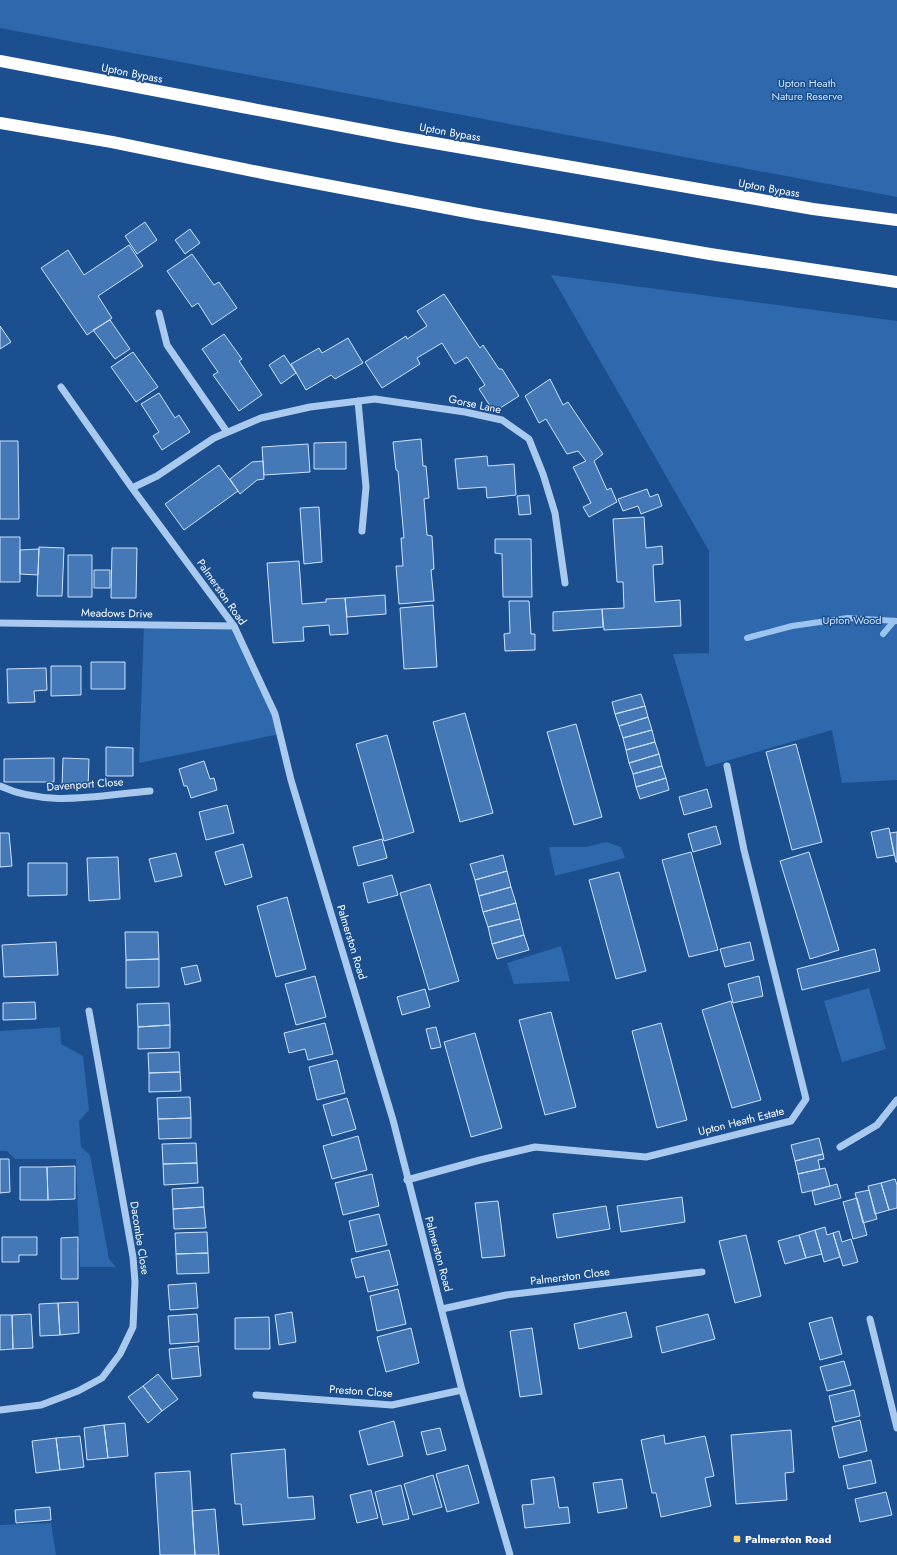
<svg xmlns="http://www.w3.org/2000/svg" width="897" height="1555" viewBox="0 0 897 1555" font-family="Jost,sans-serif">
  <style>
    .green { fill: #2e69ad }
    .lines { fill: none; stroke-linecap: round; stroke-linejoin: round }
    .stream { stroke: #9cc4f0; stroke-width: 6 }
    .building { fill: #4478b7; stroke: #cfe3fa }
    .minor { stroke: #a9c9ee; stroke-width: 7 }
    .highway { stroke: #fff; stroke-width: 12 }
    .poi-dot { fill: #ffd166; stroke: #1b4f8f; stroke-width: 1.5 }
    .labels { text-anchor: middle; stroke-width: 3; stroke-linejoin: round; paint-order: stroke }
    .street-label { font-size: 11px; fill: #fff; stroke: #1b4f8f }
    .park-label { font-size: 11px; fill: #cfe3fa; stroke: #1b4f8f }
    .poi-label { font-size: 11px; font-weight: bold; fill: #fff; stroke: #1b4f8f; text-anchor: start }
  </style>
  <rect width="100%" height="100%" fill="#1b4f8f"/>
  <path class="green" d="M0,0H897V197L0,28Z
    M551,275L897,321V780L842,783L832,730L706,767L673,654L709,653V551Z
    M144,624L234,626L280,734L139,763Z
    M606,842L621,847L625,858L555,876L549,847H586Z
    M561,946L570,981L514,984L507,963Z
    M869,988L886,1049L842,1062L824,1001Z
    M60,1027L61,1044L83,1056L89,1110L79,1121L81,1147L90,1155L109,1259L116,1267H80L76,1159H15L7,1151H0V1031Z
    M51,1523L56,1555H0V1525Z"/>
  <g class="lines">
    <path class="stream" d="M883,634L894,621
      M747,638L792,626L848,618L897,621"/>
  </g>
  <path class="building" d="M145,222L157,240L137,254L125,236Z
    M190,229L200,243L185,254L175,240Z
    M129,245L143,266L98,296L112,318L87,335L41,268L68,250L84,275Z
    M192,254L214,285L219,282L237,308L212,325L198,303L192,307L167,271Z
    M444,294L480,348L483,345L499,369H502L519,396L494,412L479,389L485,385L467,357L455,364L442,343L417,358L420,364L382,388L365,362L406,336L407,339L427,326L417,311Z
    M110,320L130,349L115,359L93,330Z
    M0,326L11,342L0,349Z
    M224,334L242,359L239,361L262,395L239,411L213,375L218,372L202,349Z
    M348,338L363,363L335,379L331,375L306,390L291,364L319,348L322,353Z
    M133,352L158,387L136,402L111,367Z
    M284,355L296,373L281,384L269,365Z
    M550,379L563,405L568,402L603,454L594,461L607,490L611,488L617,502L589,517L583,507L591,503L573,467L586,461L578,451L567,454L546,419L539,423L525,396Z
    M159,393L175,418L179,415L190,432L162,450L153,436L159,432L141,404Z
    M421,439L423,466H426L429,498L424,499L427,535L432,536L434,569L431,570L434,601L399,604L396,566H403L401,538H404L398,471L396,470L393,442Z
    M0,441H18L19,519H0Z
    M346,442V469H314V443Z
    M308,444L310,472L264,475L262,447Z
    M487,456L488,466L514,464L516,495L487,498L486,487L458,489L455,459Z
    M263,461L264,479L257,480L240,494L230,479L252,462Z
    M219,465L238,491L184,530L165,504Z
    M647,489L650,497L658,494L662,506L641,514L638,506L623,511L618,499Z
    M529,495L531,514L519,515L517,496Z
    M319,507L322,562L304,564L300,508Z
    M644,517L646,548L662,546L663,564L653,565L655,602L680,600L681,626L604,630L602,609L624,608L623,582H617L613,519Z
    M0,537H20V582H0Z
    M495,539H531L532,597H503L502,554L495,553Z
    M39,547L64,548L62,596H37Z
    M112,548H137L136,598H111Z
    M39,549L38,575L20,574V550Z
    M68,555H92V597H68Z
    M299,561L302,604L326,602V599L345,598L348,634L330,635L329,625L303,627L304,641L273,643L267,563Z
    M94,570H110V588H94Z
    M385,595L386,614L347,617L345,598Z
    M509,601H529L531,634H535V650L505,651L504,634L510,633Z
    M433,605L437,667L404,669L400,608Z
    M602,609L603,627L553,631V612Z
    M91,662H125V689H91Z
    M51,666H81V695L51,696Z
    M46,668L47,690L34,691L35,702L8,703L7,669Z
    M641,694L645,706L615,714L612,702Z
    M645,706L648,717L619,726L615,714Z
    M465,713L493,813L460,822L433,722Z
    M648,717L652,730L623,738L619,726Z
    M576,724L602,817L574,825L547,732Z
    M652,730L655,742L626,750L623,738Z
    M387,735L414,832L384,841L356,744Z
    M655,742L659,754L629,763L626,750Z
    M796,744L822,842L792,850L766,752Z
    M106,747L133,748V776H106Z
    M659,754L662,766L633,774L629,763Z
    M54,758V782H4V759Z
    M63,758L89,759L88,788H62Z
    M204,761L210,779L214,778L217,790L191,798L187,786H184L179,769Z
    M662,766L666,778L636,787L633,774Z
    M666,778L669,790L640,799L636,787Z
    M707,789L712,807L684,815L679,797Z
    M227,805L234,833L206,840L199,812Z
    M716,826L721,844L693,852L688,834Z
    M889,828L894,855L877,858L871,832Z
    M897,832V862H896L890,833Z
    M0,833H9L12,866L0,867Z
    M382,839L387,858L358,866L353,847Z
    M243,844L252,877L225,885L215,852Z
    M691,852L718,950L689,957L662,860Z
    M809,852L839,950L810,959L780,861Z
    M176,853L182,876L155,882L149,859Z
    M503,855L507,871L475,880L470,864Z
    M118,857L120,899L89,901L87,858Z
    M28,863H67V895L28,896Z
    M507,871L511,887L479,896L475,880Z
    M619,872L646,971L616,979L589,880Z
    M392,875L398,895L368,903L363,883Z
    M430,884L459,981L429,990L400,893Z
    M511,887L516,903L483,912L479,896Z
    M287,897L306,969L276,977L257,906Z
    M516,903L520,919L488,927L483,912Z
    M520,919L524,935L492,944L488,927Z
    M125,932H158L159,959L126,960Z
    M524,935L529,950L497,959L492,944Z
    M56,942L58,975L4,977L2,945Z
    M750,942L754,960L725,967L720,949Z
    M875,949L880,971L802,990L797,969Z
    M159,959V987L126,988V960Z
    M197,965L201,981L185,985L181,968Z
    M315,976L326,1017L296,1025L285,984Z
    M759,976L763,996L733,1003L728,984Z
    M425,989L430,1007L402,1015L397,997Z
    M731,1001L761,1100L732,1108L702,1010Z
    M35,1002L36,1019L3,1020V1003Z
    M169,1003L170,1025L138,1027L137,1004Z
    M551,1012L576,1107L545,1115L519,1020Z
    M325,1023L333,1054L308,1060L305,1049L289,1053L284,1033Z
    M661,1023L687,1120L657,1128L632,1031Z
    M170,1025V1048L138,1049V1027Z
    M436,1027L441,1047L431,1049L426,1029Z
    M475,1033L502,1128L471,1137L444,1042Z
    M179,1052L180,1072L149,1073L148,1053Z
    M337,1060L345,1093L317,1100L309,1067Z
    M180,1072L181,1091L149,1092V1073Z
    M190,1097L191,1118L158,1119L157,1098Z
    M347,1098L356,1129L332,1136L323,1105Z
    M191,1118V1138L159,1139L158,1119Z
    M358,1136L367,1170L332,1179L323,1146Z
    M819,1138L823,1154L795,1161L791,1145Z
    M196,1143L197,1163L163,1164L162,1144Z
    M823,1154L824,1159L818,1160L820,1169L798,1174L795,1161Z
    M0,1159H9L10,1192L0,1193Z
    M197,1163L198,1183L164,1185L163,1164Z
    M75,1166V1199L48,1200L47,1167Z
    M20,1167H47L48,1200H20Z
    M825,1168L830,1186L802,1193L798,1174Z
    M372,1174L379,1206L343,1215L335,1183Z
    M895,1179L897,1185V1208L889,1210L881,1183Z
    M881,1183L889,1210L875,1214L868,1186Z
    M837,1184L841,1198L815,1205L812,1191Z
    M203,1187L204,1207L173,1209L172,1189Z
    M869,1190L877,1219L863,1223L855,1193Z
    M682,1197L685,1222L621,1232L617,1206Z
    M857,1198L867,1235L853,1239L843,1202Z
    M498,1201L505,1256L482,1258L475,1203Z
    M606,1206L610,1229L557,1238L553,1214Z
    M204,1207L206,1228L174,1229L173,1209Z
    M379,1214L387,1245L356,1252L349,1221Z
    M825,1227L827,1235L833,1233L840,1257L824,1262L815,1230Z
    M815,1230L822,1254L806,1258L799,1235Z
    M839,1231L842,1242L851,1239L858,1262L843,1266L833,1233Z
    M207,1232L208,1253L176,1254L175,1233Z
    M746,1235L761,1296L735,1303L719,1241Z
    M799,1235L806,1258L785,1264L778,1241Z
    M2,1237H37V1255H19V1262H2Z
    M78,1237V1279H61V1238Z
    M389,1250L398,1285L368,1292L364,1276L356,1278L351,1259Z
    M208,1253L209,1273L177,1274L176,1254Z
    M196,1283L198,1308L170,1310L168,1285Z
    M398,1289L406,1324L377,1331L370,1296Z
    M78,1302L79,1333L60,1335L58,1303Z
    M58,1303L60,1335L40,1336L39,1304Z
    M292,1312L296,1342L279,1345L275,1315Z
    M626,1312L632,1337L579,1349L574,1324Z
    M31,1314L33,1348L13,1349L12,1315Z
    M197,1314L199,1342L170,1344L168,1316Z
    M708,1314L715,1339L662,1353L656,1327Z
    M0,1315H12L13,1349L0,1350Z
    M269,1317L270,1349H235V1318Z
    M832,1317L842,1354L820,1360L809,1323Z
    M411,1328L419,1363L386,1372L377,1337Z
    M532,1328L542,1394L520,1397L510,1331Z
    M198,1346L201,1376L172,1379L169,1349Z
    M844,1361L851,1385L827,1391L820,1367Z
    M158,1374L178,1399L162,1411L143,1386Z
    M143,1386L162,1411L148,1423L128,1397Z
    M854,1390L860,1416L835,1422L829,1396Z
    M860,1420L867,1451L839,1458L832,1427Z
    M394,1421L403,1456L368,1465L359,1431Z
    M125,1423L128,1456L108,1458L104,1425Z
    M104,1425L108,1458L87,1460L84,1428Z
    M440,1428L446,1450L427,1455L421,1432Z
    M791,1430L794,1472L785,1473L787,1500L736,1504L731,1435Z
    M664,1435L665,1444L705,1436L714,1476L705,1478L711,1506L661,1517L656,1493H652L641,1440Z
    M80,1436L84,1467L60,1470L56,1438Z
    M56,1438L60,1470L36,1473L32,1441Z
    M285,1449L288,1498L313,1496L315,1519L243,1525L241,1504H235L231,1454Z
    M871,1460L876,1483L848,1489L843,1466Z
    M468,1465L479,1503L447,1512L436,1474Z
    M190,1471L195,1555H160L155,1473Z
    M433,1475L442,1507L413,1515L404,1484Z
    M554,1477L559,1508L568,1507L570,1523L525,1528L522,1505L534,1504L531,1480Z
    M622,1479L627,1508L598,1513L593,1483Z
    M401,1485L409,1519L383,1525L375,1492Z
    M371,1490L378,1518L357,1523L350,1495Z
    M886,1492L892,1515L860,1522L855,1499Z
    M50,1507L51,1520L16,1523L15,1510Z
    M215,1509L219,1555H195L192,1511Z"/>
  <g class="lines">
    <path class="minor" d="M159,313L167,345L227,432
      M61,387L132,488L234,626L275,714L291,780L393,1120L462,1390L510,1555
      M358,401L366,487L362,531
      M132,488L157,476L214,438L261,418L310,407L375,399L465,412L502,420L529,439L543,474L555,513L565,583
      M0,623L234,626
      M0,786C46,808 101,795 150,791
      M840,1147L877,1125L897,1100
      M407,1180L480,1160L535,1147L646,1157L791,1121L806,1099L744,850L727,766
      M442,1309L506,1295L702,1272
      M870,1319L897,1428
      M256,1395L392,1405L462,1390
      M0,1410L41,1405L78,1391L102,1378L120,1354L133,1327L135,1282L133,1257L89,1011"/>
    <path class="highway" d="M0,61L400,137L813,209L897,220
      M0,123L112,142L268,174L478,214L710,254L897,282"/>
  </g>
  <rect class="poi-dot" x="733" y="1535" width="8" height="8" rx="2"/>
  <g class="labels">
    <g class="street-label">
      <text transform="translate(132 73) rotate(11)" y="4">Upton Bypass</text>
      <text transform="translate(450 132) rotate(10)" y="4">Upton Bypass</text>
      <text transform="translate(769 188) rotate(10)" y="4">Upton Bypass</text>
      <text transform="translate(475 404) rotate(12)" y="4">Gorse Lane</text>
      <text transform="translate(222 592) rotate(55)" y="4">Palmerston Road</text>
      <text transform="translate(117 613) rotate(1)" y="4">Meadows Drive</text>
      <text transform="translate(85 784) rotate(-4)" y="4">Davenport Close</text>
      <text transform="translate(352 942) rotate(73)" y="4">Palmerston Road</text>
      <text transform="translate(741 1121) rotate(-14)" y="4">Upton Heath Estate</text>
      <text transform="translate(140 1238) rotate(81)" y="4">Dacombe Close</text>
      <text transform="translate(439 1254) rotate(75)" y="4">Palmerston Road</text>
      <text transform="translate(570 1276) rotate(-7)" y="4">Palmerston Close</text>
      <text transform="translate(361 1391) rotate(4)" y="4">Preston Close</text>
    </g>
    <g class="park-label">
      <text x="807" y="87">Upton Heath<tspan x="807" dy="13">Nature Reserve</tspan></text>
      <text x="852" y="624">Upton Wood</text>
    </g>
    <g class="poi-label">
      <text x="745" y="1543">Palmerston Road</text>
    </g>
  </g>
</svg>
